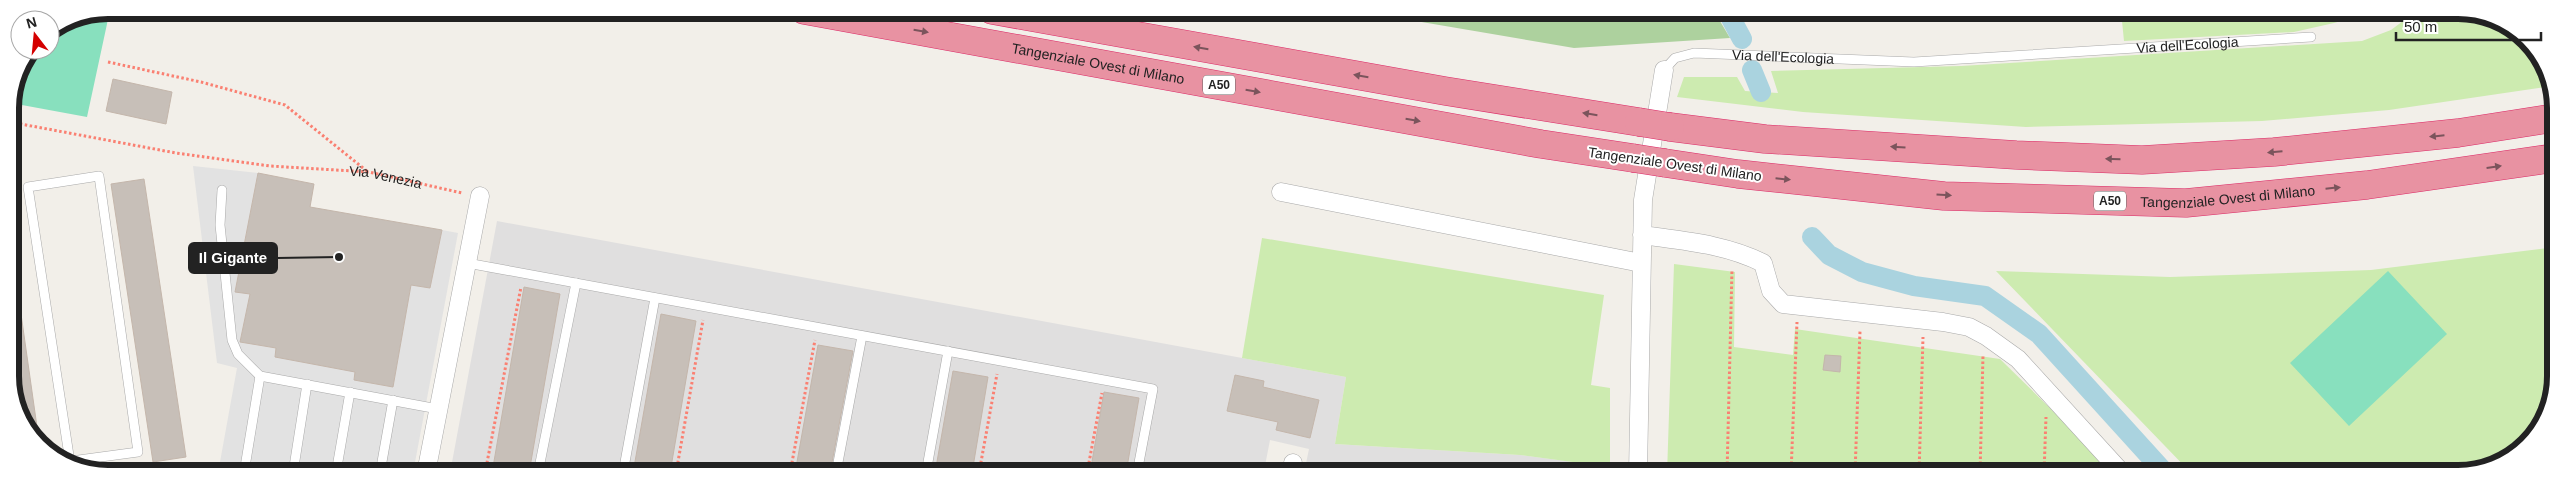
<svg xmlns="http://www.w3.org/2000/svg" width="2566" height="484" viewBox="0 0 2566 484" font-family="Helvetica,sans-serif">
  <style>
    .residential { fill: #e0dfdf }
    .grass { fill: #cdebb0 }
    .forest { fill: #add19e }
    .pitch { fill: #88e0be }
    .parking { fill: #e2e2e2 }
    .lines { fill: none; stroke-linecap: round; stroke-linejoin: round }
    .canal { stroke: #aad3df; stroke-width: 20 }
    .building { fill: #c7bfb8; stroke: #c4b6ab }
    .lane-casing { stroke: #a9a9a9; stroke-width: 10 }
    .street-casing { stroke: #a9a9a9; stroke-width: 19 }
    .highway-casing { stroke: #dc2a67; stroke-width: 29 }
    .path { stroke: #fa8072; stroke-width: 3; stroke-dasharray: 2.5 2.5; stroke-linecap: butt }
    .lane { stroke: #fff; stroke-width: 9 }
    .street { stroke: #fff; stroke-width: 18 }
    .highway { stroke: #e892a2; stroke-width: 28 }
    .highway-bridge-casing { stroke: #dc2a67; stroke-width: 29; stroke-linecap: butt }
    .highway-bridge { stroke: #e892a2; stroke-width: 28 }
    .oneway { fill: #7b545c }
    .labels { text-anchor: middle; stroke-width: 4; stroke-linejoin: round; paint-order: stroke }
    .shield { fill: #fff; stroke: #646464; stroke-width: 1 }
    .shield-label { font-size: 12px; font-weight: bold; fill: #222 }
    .street-label { font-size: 14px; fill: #222; stroke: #fff }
    .rim { fill: none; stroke: #222; stroke-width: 6 }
    .leader { fill: none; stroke: #222; stroke-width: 2 }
    .callout-dot { fill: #222; stroke: #fff; stroke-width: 2 }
    .callout { fill: #222; stroke: #222; stroke-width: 2 }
    .callout-label { font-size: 15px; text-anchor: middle; font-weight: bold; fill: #fff }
  </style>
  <rect width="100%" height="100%" fill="#f2efe9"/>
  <path class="residential" d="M497,221L1346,377L1335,444L1520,455L1620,468V474L1304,473L1309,449L1270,440L1264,471L1271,473H450Z"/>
  <path class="grass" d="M2121,11H2376L2334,23L2294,32L2124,41Z
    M2407,18L2491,20L2523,35L2553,86L2389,110L2262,121L2026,127L1803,112L1677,97L1684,77H1737L1745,91L1778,93L1771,71L1961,66L2362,41L2391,30Z
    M1262,238L1604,295L1591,385L1610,388V467L1520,455L1335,444L1346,377L1242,358Z
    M2555,247V389L2523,449L2464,474H2192L1996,271L2170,277L2371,270Z
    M1674,264L1735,272L1734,347L1793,355L1795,329L2000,359L2103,460V474H1667Z"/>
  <path class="forest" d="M1351,10L1714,11L1730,38L1574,48Z"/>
  <path class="pitch" d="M110,10L87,117L11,103L18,70L31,50H50V31L71,17Z
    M2388,271L2447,334L2349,426L2290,363Z"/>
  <path class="parking" d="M193,166L258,173L235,291L250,294L240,342L276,348L275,357L345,370H356L354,380L393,387L411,285L430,288L442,230L458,233L413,473H218L237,368L217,363Z"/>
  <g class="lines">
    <path class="canal" d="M1727,11L1742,39
      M1752,70L1761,92
      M1812,237L1829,255L1862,272L1914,286L1985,296L2039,334L2166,474"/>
  </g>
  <path class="building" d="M113,79L172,92L166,124L106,111Z
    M258,173L314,184L310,207L442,230L430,288L411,285L393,387L354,380L355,372L275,357L276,348L240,342L250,294L235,292Z
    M144,179L186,457L153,462L111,184Z
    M524,287L560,294L529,473H492Z
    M21,314L39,441H38L12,395L11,315Z
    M661,314L696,321L670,473H633Z
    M818,345L853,351L830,473H795Z
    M1825,355L1841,356L1840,372L1823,370Z
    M953,371L988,377L972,473H935Z
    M1235,375L1264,381L1263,387L1319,400L1310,438L1276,430L1278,422L1227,411Z
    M1104,392L1139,398L1126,473H1090Z"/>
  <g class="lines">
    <defs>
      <g id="lane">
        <path id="s2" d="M1664,70L1675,58L1694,53L1914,62L2311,37"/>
        <path d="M222,190L220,225L232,340L238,354L260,376L438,409"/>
        <path d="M467,263L1153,389L1137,473"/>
        <path d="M70,462L28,187L99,176L138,452L71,461"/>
        <path d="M244,473L260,376"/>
        <path d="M293,473L307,384"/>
        <path d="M336,473L350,392"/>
        <path d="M380,473L393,400"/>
        <path d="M538,473L576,283"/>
        <path d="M623,473L655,298"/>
        <path d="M836,473L862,336"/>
        <path d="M926,473L948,351"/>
      </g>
      <path id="street" d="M1281,192L1641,263
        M1642,235C1684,241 1725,244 1763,263L1771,291L1783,304L1943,322L1969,327L1986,336L2018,359L2123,474
        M426,473L480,196
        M1291,473L1293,463
        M1638,474L1643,200L1664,70"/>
      <g id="highway">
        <path id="s3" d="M804,10L1541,144L1633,158"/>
        <path d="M992,10L1445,91L1639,122"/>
        <path d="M1670,127L1765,139L2016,155L2142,160L2274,152L2458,133L2554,118"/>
        <path id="s4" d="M1665,163L1738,174L1944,196L2186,203L2367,185L2554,158"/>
      </g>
    </defs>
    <use href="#lane" class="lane-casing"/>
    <use href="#street" class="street-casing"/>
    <use href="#highway" class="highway-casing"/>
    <g class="path">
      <path d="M108,62L201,82L285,105L368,172"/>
      <path id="s1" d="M10,122L176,153L270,166L369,172L462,193"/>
      <path d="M485,473L521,287"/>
      <path d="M676,473L703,320"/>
      <path d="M790,473L815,340"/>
      <path d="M979,473L997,374"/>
      <path d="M1087,473L1102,393"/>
      <path d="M1727,474L1732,269"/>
      <path d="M1791,474L1797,322"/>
      <path d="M1855,474L1860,331"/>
      <path d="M1919,474L1923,337"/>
      <path d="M1980,474L1983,355"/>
      <path d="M2044,474L2046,417"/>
    </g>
    <use href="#lane" class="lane"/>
    <use href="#street" class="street"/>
    <use href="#highway" class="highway"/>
    <defs>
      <path id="highway-bridge" d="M1639,122L1670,127
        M1633,158L1665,163"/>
    </defs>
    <use href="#highway-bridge" class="highway-bridge-casing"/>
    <use href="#highway-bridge" class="highway-bridge"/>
  </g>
  <defs><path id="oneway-solid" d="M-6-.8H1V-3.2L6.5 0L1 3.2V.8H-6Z" transform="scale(1.25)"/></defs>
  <g class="oneway">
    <use href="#oneway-solid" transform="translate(921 31) rotate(10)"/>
    <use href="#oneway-solid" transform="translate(1201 48) rotate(-170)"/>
    <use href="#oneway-solid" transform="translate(1361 76) rotate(-170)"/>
    <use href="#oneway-solid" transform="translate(1253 91) rotate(10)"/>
    <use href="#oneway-solid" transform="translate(1590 114) rotate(-171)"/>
    <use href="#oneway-solid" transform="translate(1413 120) rotate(10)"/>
    <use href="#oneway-solid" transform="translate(2437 136) rotate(174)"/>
    <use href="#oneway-solid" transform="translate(1898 147) rotate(-176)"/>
    <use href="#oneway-solid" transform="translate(2275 152) rotate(175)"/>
    <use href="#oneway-solid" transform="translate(2113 159) rotate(-178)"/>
    <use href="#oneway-solid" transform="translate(2494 167) rotate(-8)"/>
    <use href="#oneway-solid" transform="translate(1783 179) rotate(6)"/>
    <use href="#oneway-solid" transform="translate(2333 188) rotate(-6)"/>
    <use href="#oneway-solid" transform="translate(1944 195) rotate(4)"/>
  </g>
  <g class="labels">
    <g class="shield">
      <rect x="1203" y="75.5" width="32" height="19" rx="4"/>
      <rect x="2094" y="191.5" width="32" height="19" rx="4"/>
    </g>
    <g class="shield-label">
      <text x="1219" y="89">A50</text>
      <text x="2110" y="205">A50</text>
    </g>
    <g class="street-label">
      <text dy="5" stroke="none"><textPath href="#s2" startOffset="530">Via dell'Ecologia</textPath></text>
      <text dy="5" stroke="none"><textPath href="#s2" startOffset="125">Via dell'Ecologia</textPath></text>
      <text dy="5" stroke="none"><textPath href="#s3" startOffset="299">Tangenziale Ovest di Milano</textPath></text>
      <text transform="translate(1675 164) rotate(8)" y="5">Tangenziale Ovest di Milano</text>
      <text dy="5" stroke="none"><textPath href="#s1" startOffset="380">Via Venezia</textPath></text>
      <text dy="5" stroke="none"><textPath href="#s4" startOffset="565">Tangenziale Ovest di Milano</textPath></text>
    </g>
  </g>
  <path d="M0 0H2566V484H0ZM108 19H2458A89 89 0 0 1 2547 108V376A89 89 0 0 1 2458 465H108A89 89 0 0 1 19 376V108A89 89 0 0 1 108 19Z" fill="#fff" fill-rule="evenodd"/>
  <path class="rim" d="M108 19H2458A89 89 0 0 1 2547 108V376A89 89 0 0 1 2458 465H108A89 89 0 0 1 19 376V108A89 89 0 0 1 108 19Z"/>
  <path class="leader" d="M339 257L277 258"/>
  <circle class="callout-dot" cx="339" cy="257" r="5"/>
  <rect class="callout" x="189" y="243" width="88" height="30" rx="5"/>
  <g class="callout-label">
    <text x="233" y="263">Il Gigante</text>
  </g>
  <g transform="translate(35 35) rotate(344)"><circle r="24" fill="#ffffff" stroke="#a7a7a7"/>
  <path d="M0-4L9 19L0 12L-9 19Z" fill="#d40000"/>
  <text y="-8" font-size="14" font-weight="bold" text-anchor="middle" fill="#222222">N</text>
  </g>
  <path d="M2396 32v8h145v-8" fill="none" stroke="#222222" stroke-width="2.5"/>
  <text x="2404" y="32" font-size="15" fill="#222222" stroke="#ffffff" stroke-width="4" paint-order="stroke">50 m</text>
</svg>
